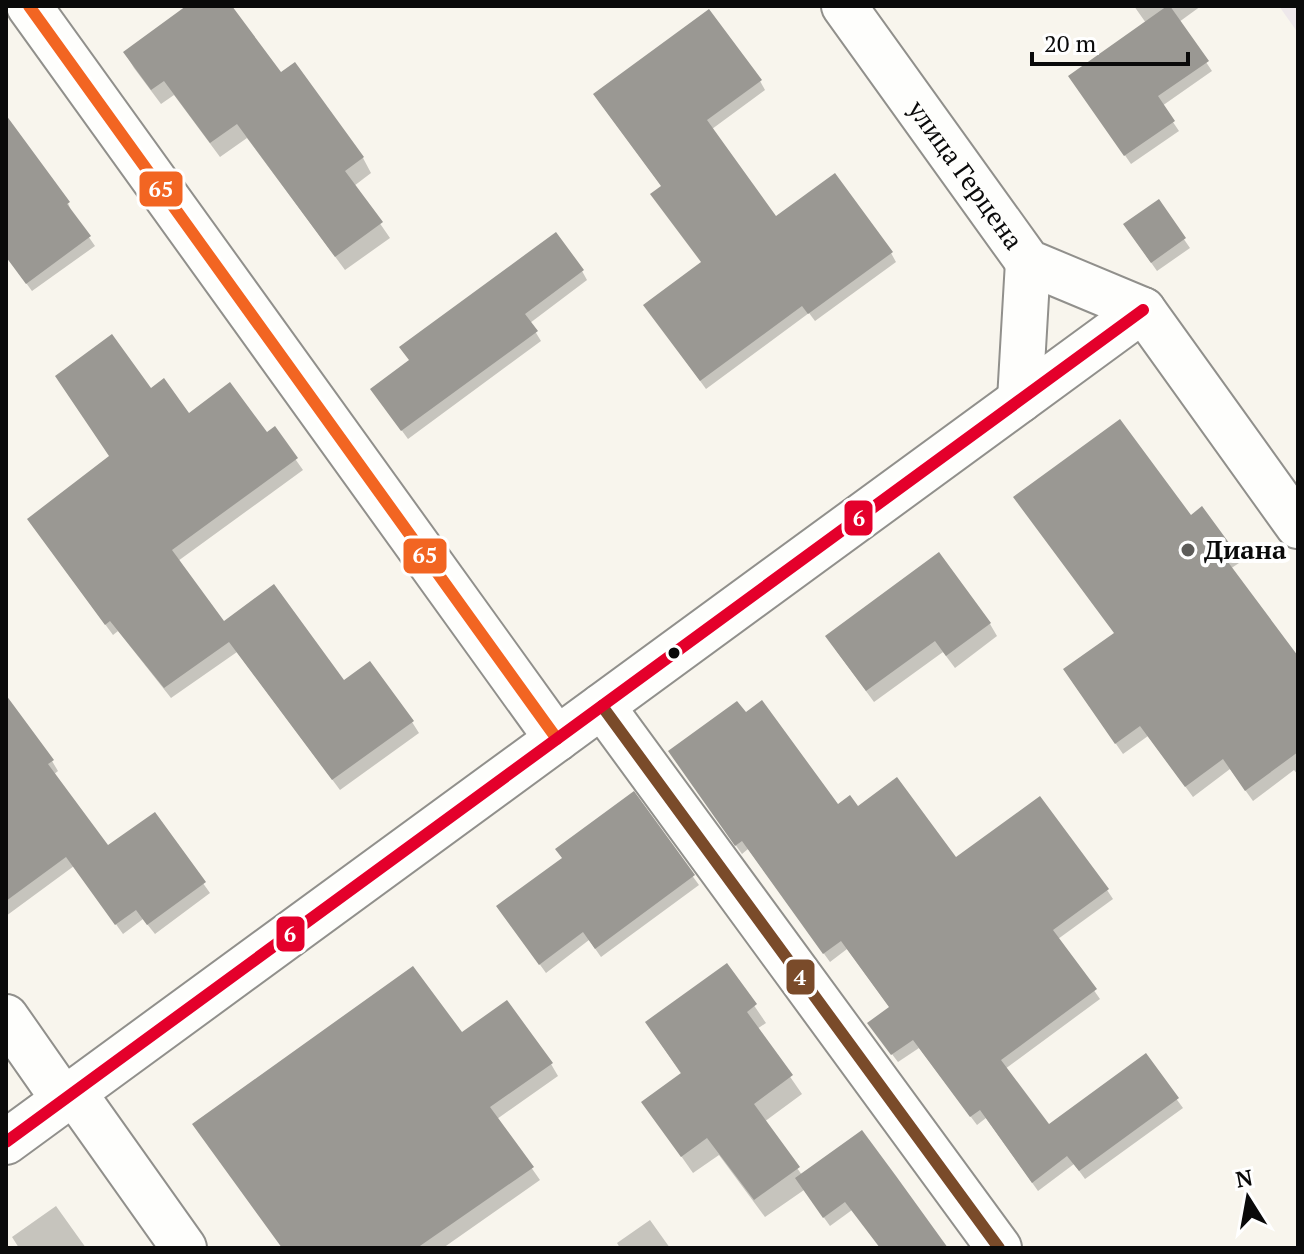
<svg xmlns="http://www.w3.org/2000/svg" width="1304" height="1254" viewBox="0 0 1304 1254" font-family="'PT Serif',serif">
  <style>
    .industrial { fill: #eee8eb }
    .shadow { fill: #0003 }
    .building { fill: #9a9893 }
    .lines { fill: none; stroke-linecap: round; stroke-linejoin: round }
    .minor-casing { stroke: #91908c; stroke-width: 48 }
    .tertiary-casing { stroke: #91908c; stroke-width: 48 }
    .minor { stroke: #fefefc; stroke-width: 44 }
    .tertiary { stroke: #fefefc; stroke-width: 44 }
    .bus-1-casing { stroke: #fff; stroke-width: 18 }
    .bus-2-casing { stroke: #fff; stroke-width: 18 }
    .bus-3-casing { stroke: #fff; stroke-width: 18 }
    .bus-1 { stroke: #f26522; stroke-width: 12 }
    .bus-2 { stroke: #7a4b2a; stroke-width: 12 }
    .bus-3 { stroke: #e4002b; stroke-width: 12 }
    .poi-dot { fill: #5d5c59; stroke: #fff; stroke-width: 3 }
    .bus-dot { fill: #0a0a0a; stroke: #fff; stroke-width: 3 }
    .labels { text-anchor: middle; stroke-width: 8; stroke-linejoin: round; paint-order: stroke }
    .street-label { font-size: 26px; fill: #0a0a0a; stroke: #fff }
    .poi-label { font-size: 26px; font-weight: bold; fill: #0a0a0a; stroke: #fff; text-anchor: start }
    .line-badge { stroke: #fff; stroke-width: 3 }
    .badge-label { font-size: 22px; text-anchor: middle; font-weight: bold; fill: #fff }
  </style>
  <rect width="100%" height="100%" fill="#f8f5ed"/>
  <path class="industrial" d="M1279,6H1298V33Z"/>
  <path class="shadow" d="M189,6H230L281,75L294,65L363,158L371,173L354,186L390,238L345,270L247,138L220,157L174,95L161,104L134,68L125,53Z
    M1134,6H1201L1179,22L1212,71L1162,106L1179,131L1131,164L1076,85L1146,23Z
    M760,81L765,90L712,129L776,219L891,253L896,262L815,321L809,313L706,389L651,314L703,263L663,188L601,104Z
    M6,119L68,203L72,213L95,246L32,291L6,256Z
    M1158,202L1190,248L1157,271L1131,234Z
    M582,271L587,280L530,323L541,341L408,439L378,398Z
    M151,391L189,415L267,435L274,429L303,470L178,561L224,623L343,683L412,722L419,733L340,790L237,652L171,698L118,631L113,635L36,530L111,457Z
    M1191,517L1233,552L1239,563L1230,569L1298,659V775L1294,770L1253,801L1230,769L1193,797L1148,736L1123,754L1072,681L1115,634Z
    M990,624L997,636L955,668L943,652L874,702L835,649Z
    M6,699L52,761L58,771L53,775L108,848L154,815L210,893L155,934L143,919L123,934L74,866L6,916Z
    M676,761L838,807L858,809L956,860L1107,890L1113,899L1058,939L1100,999L1005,1069L1048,1127L1145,1056L1183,1108L1085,1179L1074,1164L1038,1191L986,1118L977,1125L919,1048L898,1062L875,1032L890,1008L847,949L830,962L748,849L742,854Z
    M633,794L699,885L601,957L589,940L546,973L504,915Z
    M727,966L766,1023L757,1029L802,1094L764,1122L802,1175L946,1248H881L852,1210L830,1226L804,1190L765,1217L719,1155L693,1173L644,1103L682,1075L647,1023Z
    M462,1035L551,1064L558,1076L497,1119L540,1180L443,1248H300L258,1214L194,1124Z
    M56,1206L86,1248H19L12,1237Z
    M650,1220L670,1248H620L617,1243Z"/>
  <path class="building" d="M186,6H232L281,72L295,62L364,157L345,171L383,222L335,257L237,124L210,143L164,81L151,90L123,52Z
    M1167,6H1170L1209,61L1158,96L1175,121L1124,156L1068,76Z
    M709,9L762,80L707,120L776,216L835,173L893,252L808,314L802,306L700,381L643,305L701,262L650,194L661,186L593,94Z
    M6,115L70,202L67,204L91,236L26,284L6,257Z
    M1159,199L1186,238L1151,263L1123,224Z
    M556,232L584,270L525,314L538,331L401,431L370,389L409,360L399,347Z
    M112,334L151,388L164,378L189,413L230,382L267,432L275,426L298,458L172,550L224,621L274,584L344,680L370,661L414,721L332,780L229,642L164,688L110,621L105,625L27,519L109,456L55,376Z
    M1120,419L1191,515L1202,506L1235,551L1225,558L1298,656V752L1245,791L1223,759L1185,787L1140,726L1115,744L1063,669L1114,633L1013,497Z
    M939,552L991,623L946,656L935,641L866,691L825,636Z
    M6,695L54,760L48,764L108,845L155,812L206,882L147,925L136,910L115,925L66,857L6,901Z
    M762,700L838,804L850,795L858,806L897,777L956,857L1040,796L1109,889L1053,930L1097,989L1001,1060L1049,1124L1146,1053L1179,1098L1079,1171L1067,1156L1032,1183L980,1110L970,1117L913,1040L891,1055L867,1023L889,1007L841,941L823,954L742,841L735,846L668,751L737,701L746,712Z
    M634,791L695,875L595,949L583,932L539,965L496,906L562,858L555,849Z
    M727,963L757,1004L747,1012L793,1075L754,1104L800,1167L754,1200L707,1138L681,1157L641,1102L681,1073L645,1022Z
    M413,966L462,1032L507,1000L553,1063L490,1107L534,1167L417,1248H282L192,1124Z
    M862,1130L896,1176L948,1248H880L845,1202L823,1218L795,1178Z"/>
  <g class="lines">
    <defs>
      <path id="minor" d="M29,6L557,739
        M602,706L999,1248
        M6,1017L64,1100
        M74,1093L184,1248"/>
      <g id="tertiary">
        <path id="s1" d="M844,6L1028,262L1143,310L1298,526"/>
        <path d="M1020,400L1028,262"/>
        <path d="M6,1142L1143,310"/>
      </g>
    </defs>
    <use href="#minor" class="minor-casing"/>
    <use href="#tertiary" class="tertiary-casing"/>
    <use href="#minor" class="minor"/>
    <use href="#tertiary" class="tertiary"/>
    <defs>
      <path id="bus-1" d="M29,6L557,739"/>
      <path id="bus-2" d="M602,706L999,1248"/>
      <path id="bus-3" d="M6,1142L1143,310"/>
    </defs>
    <use href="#bus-1" class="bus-1-casing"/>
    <use href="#bus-2" class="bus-2-casing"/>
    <use href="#bus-3" class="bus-3-casing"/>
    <use href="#bus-1" class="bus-1"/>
    <use href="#bus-2" class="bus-2"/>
    <use href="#bus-3" class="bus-3"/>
  </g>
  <circle class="poi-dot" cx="1188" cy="550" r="8"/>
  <circle class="bus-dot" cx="674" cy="653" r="7"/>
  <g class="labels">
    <g class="street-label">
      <text dy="9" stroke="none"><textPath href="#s1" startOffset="208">улица Герцена</textPath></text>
    </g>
    <g class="poi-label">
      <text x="1204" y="559">Диана</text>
    </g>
  </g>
  <g class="line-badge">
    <rect x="138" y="170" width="46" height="38" rx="8" fill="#f26522"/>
    <rect x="843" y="499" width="31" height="38" rx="8" fill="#e4002b"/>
    <rect x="402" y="537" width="46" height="38" rx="8" fill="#f26522"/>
    <rect x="275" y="915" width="31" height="38" rx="8" fill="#e4002b"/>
    <rect x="785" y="958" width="31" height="38" rx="8" fill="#7a4b2a"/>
  </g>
  <g class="badge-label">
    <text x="161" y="197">65</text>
    <text x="859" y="526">6</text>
    <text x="425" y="563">65</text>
    <text x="290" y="942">6</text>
    <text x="800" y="985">4</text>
  </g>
  <rect width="1304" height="1254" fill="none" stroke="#0a0a0a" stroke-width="16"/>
  <g transform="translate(1248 1198) rotate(349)" stroke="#ffffff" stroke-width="6" paint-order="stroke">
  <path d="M0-6L14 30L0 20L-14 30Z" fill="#0a0a0a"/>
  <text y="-12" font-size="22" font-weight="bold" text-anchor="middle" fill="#0a0a0a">N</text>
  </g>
  <path d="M1032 52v12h156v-12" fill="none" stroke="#0a0a0a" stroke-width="4"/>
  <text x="1044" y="52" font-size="24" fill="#0a0a0a" stroke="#ffffff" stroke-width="6" paint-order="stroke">20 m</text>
</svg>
